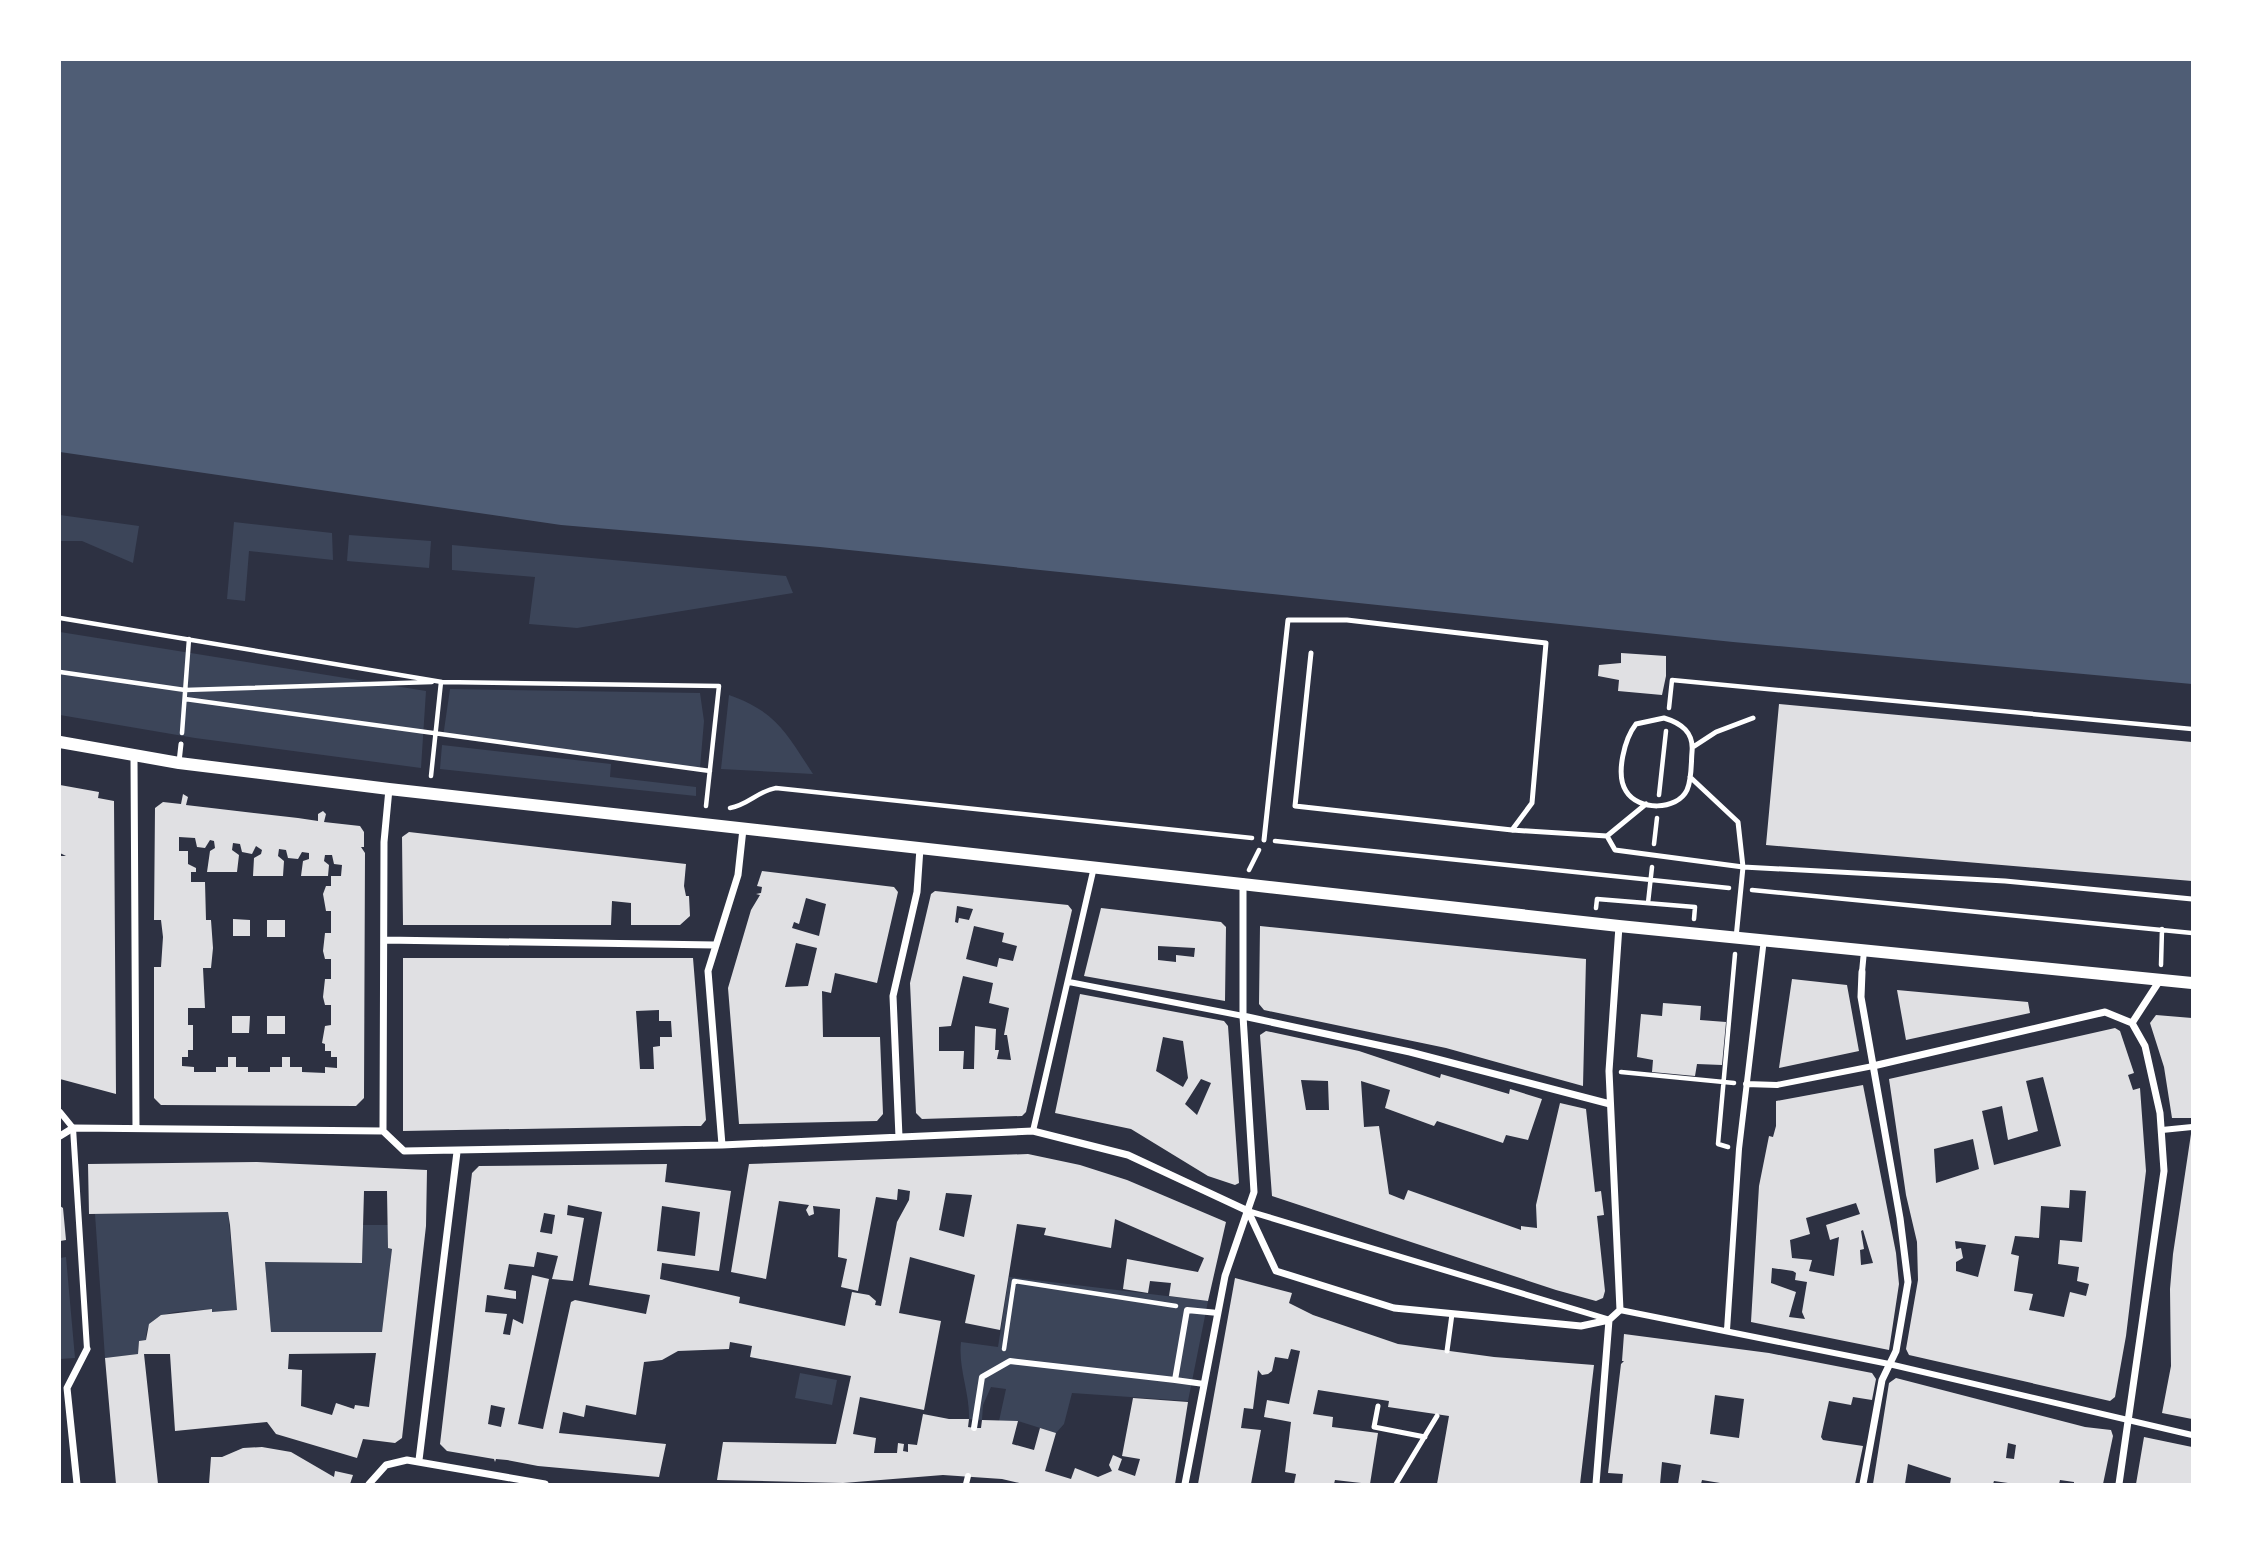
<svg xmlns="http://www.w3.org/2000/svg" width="2252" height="1544" viewBox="0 0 2252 1544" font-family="Inter,sans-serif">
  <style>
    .green { fill: #3c4559 }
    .water { fill: #4f5d75 }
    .building { fill: #e0e0e3; fill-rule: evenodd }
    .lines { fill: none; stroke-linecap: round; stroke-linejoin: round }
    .path { stroke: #fff; stroke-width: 4.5 }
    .service { stroke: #fff; stroke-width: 5 }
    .pedestrian { stroke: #fff; stroke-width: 6 }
    .minor { stroke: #fff; stroke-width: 7 }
    .tertiary { stroke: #fff; stroke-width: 12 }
  </style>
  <rect width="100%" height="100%" fill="#2d3142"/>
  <path class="green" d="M60,515L139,526L133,563L82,541H60Z
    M234,522L332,533L333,560L249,551L245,601L227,599Z
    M349,535L431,541L429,568L347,561Z
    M452,545L786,576L793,593L577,628L529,624L535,577L452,570Z
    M60,632L426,691L421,768L195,738L60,715Z
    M450,689L700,693L704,721L700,768L443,737Z
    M729,695C777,712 786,733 813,774L721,769Z
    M442,745L611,764L610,777L696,787V796L440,769Z
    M228,1212L237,1310L212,1312L211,1309C188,1312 145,1307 146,1340L139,1341L138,1354L105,1358L95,1214Z
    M363,1225H388V1248L392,1249L382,1332H271L265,1262L362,1263Z
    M66,1257L75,1358L60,1359V1258Z
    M1009,1277L1208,1301L1188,1401L1072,1393L1064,1424L1056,1433L1018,1421H999L1006,1389L991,1387L983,1405L982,1420L969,1419C970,1393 958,1368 961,1342L998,1347Z
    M800,1373L837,1380L832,1405L795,1398Z"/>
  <path class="water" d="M60,60H2192V684L1733,642L820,547L561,525L60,452Z"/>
  <path class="building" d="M1621,653L1666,656V676L1662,695L1618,691L1619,680L1598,676L1599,665L1621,663Z
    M1779,704L2192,742V881L1766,845Z
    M60,785L99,792L98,798L114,801L116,1094L60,1079V856H66L60,853Z
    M183,794L188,797L186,805L298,818L318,821V814L323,811L326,814L324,822L360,826L364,832V847H361L365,853L364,1098L356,1106L161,1105L154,1098V967H161L163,937L161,920H154L155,808L163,802L181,804ZM179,837L195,838L197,847L205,848L210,840L214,841L215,848L210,851L207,872H237L239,855L232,850L233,843L240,844L242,852L252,854L256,846L262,850L261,854L254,858L253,876H283L284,861L278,856L279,849L286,850L288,858L298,859L302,852L309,853V859L303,861L301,876H328L329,865L324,861L325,855H332L334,864L342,865L341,876H331V886H326L323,894L326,911H331V933H325L323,951L325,959H331V979H325L323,997L325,1005H331V1025L325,1026L322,1043L325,1044V1051H331V1057H337V1068L325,1067V1073L302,1072V1067H290V1057H282V1067H270V1072H248V1067H236V1057H228V1067H216V1072H194V1067L182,1066V1057H188V1050H193V1025H188V1008H205L203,968H211L213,948L211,920H206L205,882H191V872H196V868L188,864V851H179Z
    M409,832L686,864L684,886L686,896H689L690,916L680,925H631V903L612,901L611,925H403L402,837Z
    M762,871L894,887L898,892L877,983L835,973L831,993L822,991L823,1037H880L883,1114L877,1121L739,1124L728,988L751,910L760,895L756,894L761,893L762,887L757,886ZM806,898L826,904L819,936L792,928L794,922L799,924ZM796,943L817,948L808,986L785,987Z
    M935,891L1068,905L1072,910L1026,1112L1022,1116L922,1119L916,1113L910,983L931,894ZM957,906L973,909L969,920L959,918L958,923L955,922ZM974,926L1004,933L1002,942L1017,946L1013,961L999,958L997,967L966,959ZM963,976L993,983L989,1003L1009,1008L1004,1035H1007L1011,1060L997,1059L999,1050H995L996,1029L975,1026L974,1069H963L964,1051H939V1027L951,1026Z
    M1101,908L1221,922L1226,927L1225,1001L1084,976ZM1158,946L1195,948L1194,957L1176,955V962L1158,960Z
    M233,919L250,920V936H233Z
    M267,920H285V937H267Z
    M1260,926L1586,959L1583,1086L1446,1048L1264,1010L1259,1004Z
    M403,958H693L706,1120L701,1126H685L403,1131ZM659,1010V1021H671L672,1037H660V1046L653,1047L654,1069H640L636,1011Z
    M1792,979L1847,985L1859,1051L1779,1068Z
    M1897,990L2028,1002L2030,1013L1906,1040Z
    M1080,994L1224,1021L1228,1026L1239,1183L1235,1185L1208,1176L1131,1129L1055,1113ZM1163,1037L1183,1041L1188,1078L1183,1087L1156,1071ZM1201,1079L1211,1083L1197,1115L1185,1104Z
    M1663,1003L1701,1006L1700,1020L1726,1022L1722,1065L1697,1064L1695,1076L1652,1072L1653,1060L1637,1057L1641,1014L1662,1016Z
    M2156,1015L2192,1018V1118H2172L2164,1067L2150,1023Z
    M232,1016H250L249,1033H232Z
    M267,1016H285V1034H267Z
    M2115,1028L2120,1031L2134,1073L2128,1075L2133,1090L2140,1088L2146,1171L2126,1336L2115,1397L2110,1401L1909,1355L1906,1349L1918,1280L1917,1242L1906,1195L1889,1079ZM2043,1077L2061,1146L1994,1165L1982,1111L2002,1106L2008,1140L2038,1131L2026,1081ZM1973,1139L1979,1169L1936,1183L1934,1149ZM2070,1190L2086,1191L2082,1242L2060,1240L2058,1264L2079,1267L2077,1281L2089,1284L2086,1296L2070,1292L2064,1317L2029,1310L2033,1294L2014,1291L2019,1256L2011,1254L2015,1236L2039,1238L2041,1206L2069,1208ZM1955,1241L1986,1245L1978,1277L1956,1271V1262L1963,1258L1961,1248L1956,1249Z
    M1266,1031L1359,1051L1440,1078L1441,1074L1509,1094L1510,1089L1542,1099L1528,1140L1506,1135L1503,1143L1437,1121L1434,1126L1385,1108L1390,1090L1361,1081L1364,1127L1379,1126L1389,1194L1404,1200L1408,1190L1521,1230V1226L1537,1228L1536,1205L1560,1103L1586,1109L1595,1192L1601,1191L1604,1215L1597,1216L1605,1291L1603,1298L1596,1301L1556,1290L1272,1196L1260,1035ZM1301,1080L1328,1081L1329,1110H1306Z
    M1863,1085L1896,1253L1899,1284L1889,1350L1751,1322L1759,1186L1769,1136L1773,1137L1776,1126V1101ZM1856,1203L1860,1214L1826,1225L1830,1240L1839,1237L1834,1276L1809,1271L1812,1260L1792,1258L1790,1240L1810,1234L1806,1218ZM1863,1230L1873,1263L1861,1265L1860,1250L1864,1249L1861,1231ZM1772,1268L1793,1271L1796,1273L1795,1280L1807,1282L1802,1312L1805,1319L1789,1317L1796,1292L1771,1283Z
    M2191,1134H2192V1419L2162,1413L2171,1366L2170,1289L2173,1254Z
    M1028,1154L1080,1165L1127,1180L1226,1222L1208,1301L1169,1296L1171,1283L1150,1281L1148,1293L1123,1289L1127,1259L1198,1272L1204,1258L1115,1219L1111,1248L1044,1235L1046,1228L1017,1224L1000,1330L965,1323L975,1275L910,1257L899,1313L941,1321L924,1410L860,1397L853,1434L876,1438L874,1453H897L898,1443L904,1444L903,1451L908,1452V1444L917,1445L923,1414L949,1419H969L968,1427L974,1428H981L982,1420L1018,1421L1012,1444L1034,1450L1040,1428L1056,1433L1045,1471L1071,1479L1075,1468L1098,1477L1112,1471L1109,1465L1113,1455L1122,1459L1118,1470L1135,1476L1140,1459L1122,1456L1133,1398L1188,1402L1175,1484H1024L1002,1479L943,1475L843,1483L717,1480L723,1442L836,1444L851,1376L750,1357L752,1346L730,1342L729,1349L678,1351L662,1360L644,1362L636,1415L586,1405L584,1417L563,1412L559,1433L666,1444L659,1477L538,1466L507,1460L496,1459L495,1462L494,1459L447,1451L440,1444L472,1173L479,1166L667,1164L665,1182L731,1191L719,1271L662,1263L660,1279L740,1297L739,1303L845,1326L852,1292L869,1295L876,1301L875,1305L881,1306L897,1222L909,1200L910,1191L898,1189L897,1200L876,1197L858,1291L841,1287L847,1259L838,1257L840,1209L813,1206L814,1214L809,1216L806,1210L809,1205L779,1201L766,1279L731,1272L749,1164ZM946,1193L972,1195L964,1237L939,1230ZM568,1205L602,1212L589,1285L650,1295L646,1314L575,1300L571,1302L543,1429L518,1424L549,1279L532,1275L523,1324L513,1319L510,1335L503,1334L507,1314L485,1312L487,1295L516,1299V1291L504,1289L509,1264L534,1267L537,1252L558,1256L552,1279L573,1281L584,1218L567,1215ZM662,1206L700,1212L695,1256L657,1251ZM544,1213L555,1215L552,1234L540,1232ZM491,1405L505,1408L501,1427L488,1424Z
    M257,1162L427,1170L426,1226L402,1438L395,1443L363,1439L357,1458L276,1434L267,1422L175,1431L170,1354H144L158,1484H116L105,1358L138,1354L139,1341L146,1340L149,1324L161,1315L212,1309V1312L237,1310L230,1225L228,1212L89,1214L88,1164ZM364,1191H387L388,1248L392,1249L382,1332H271L265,1262L362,1263ZM376,1353L369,1407L355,1405L354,1409L336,1403L332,1415L301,1406L302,1370L288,1369L289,1354Z
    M60,1206L63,1208L66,1240L60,1241Z
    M1235,1278L1292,1293L1289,1303L1313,1315L1398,1344L1494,1357L1594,1365L1580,1484H1437L1449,1416L1388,1407L1389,1401L1318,1390L1313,1414L1333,1417L1332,1427L1378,1433L1370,1484L1335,1480L1334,1484H1294L1296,1474L1285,1472L1291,1422L1264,1417L1267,1400L1289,1404L1300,1351L1291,1349L1288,1359L1275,1357L1272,1371L1268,1374L1262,1375L1258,1370L1253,1409L1244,1408L1241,1428L1261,1430L1251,1484H1198Z
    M1624,1334L1769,1353L1872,1373L1876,1379L1872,1400L1853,1397L1851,1405L1829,1401L1821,1437L1823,1440L1863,1446L1855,1484H1726L1702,1480L1701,1484H1678L1681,1465L1662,1462L1660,1484H1622L1623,1474L1608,1473L1621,1364L1624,1361H1622ZM1715,1395L1744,1399L1739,1438L1710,1434Z
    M1896,1378L2085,1427L2111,1430L2113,1436L2103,1484H2074V1482L2060,1480L2059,1484H2015L1994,1481L1993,1484H1950L1951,1478L1908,1464L1905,1484H1873L1889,1383ZM2008,1443L2016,1445L2014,1459L2006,1458Z
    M2144,1437L2192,1447V1484H2136Z
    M262,1447L291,1452L334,1477L335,1471L353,1475L350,1484H209L211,1457H222L243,1448Z"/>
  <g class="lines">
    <path class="path" d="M60,618L442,682L719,686L706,806
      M60,672L185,690L432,682
      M185,699L710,771
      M1669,708L1672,680L2192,729
      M182,733L189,639
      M431,776L441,682
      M1659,795L1666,731
      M730,808C748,805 758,791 776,788L1252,838
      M1275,841L1729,888
      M1654,844L1657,818
      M1249,870L1259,850
      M1752,890L2192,933
      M1648,903L1652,867
      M1596,908L1597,899L1695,907L1694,919
      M2161,965L2162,929
      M1621,1072L1734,1083
      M1728,1147L1718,1144L1735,954
      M1004,1349L1014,1281L1176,1306"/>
    <path class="service" d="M1311,653L1295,806L1512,830L1607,836L1615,850L1743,867L2005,881L2192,899
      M1664,718C1681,723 1694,732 1692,752C1691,763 1692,779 1687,790C1677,811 1638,811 1626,791C1615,774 1625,738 1636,724Z
      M1693,747L1716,732L1753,718
      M179,762L181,744
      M1690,777L1738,822L1743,867L1736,938
      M1607,836L1646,804
      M1264,840L1288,620H1347L1546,643L1532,803L1512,830
      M1447,1351L1452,1314
      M1378,1406L1374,1427L1425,1437
      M1396,1484L1437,1416"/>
    <path class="pedestrian" d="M1862,972L1864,951
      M1069,982L1243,1016
      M1746,1084L1777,1085L1873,1066
      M60,1112L73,1128L87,1349
      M2162,1130L2192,1127
      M1033,1131L1094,867
      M1248,1211L1607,1319
      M1620,1310L1889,1364L2192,1435
      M1727,1330L1739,1149L1764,939
      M1175,1380L1204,1384
      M974,1428L982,1377L1010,1361L1175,1380L1187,1310L1218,1313
      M966,1484L968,1476"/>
    <path class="minor" d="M134,757L136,1128
      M384,940L715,945
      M1862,972L1861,997L1900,1218L1908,1282L1896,1351L1882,1380L1863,1484
      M1243,1016L1410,1052L1610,1104
      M2132,1023L2160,980
      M1873,1066L2105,1012L2132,1023L2145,1046L2160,1113L2164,1171L2119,1484
      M383,1131L384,842L389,789
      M60,1136L73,1128L383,1131L404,1151L722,1145L1033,1131L1128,1155L1248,1211
      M899,1137L893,996L917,892L920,848
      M722,1145L708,971L738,875L743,829
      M1248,1211L1276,1271L1394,1308L1581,1326L1609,1320L1620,1310L1609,1071L1619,926
      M419,1460L457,1152
      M77,1484L67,1388L87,1349
      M369,1484L386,1465L407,1460L545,1484
      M1185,1484L1225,1276L1254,1192L1243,1016V882
      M1596,1484L1609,1320"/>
    <path class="tertiary" d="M60,742L179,763L389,789L1619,926L2192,983"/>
  </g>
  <rect width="2252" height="1544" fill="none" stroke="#ffffff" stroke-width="122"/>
</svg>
